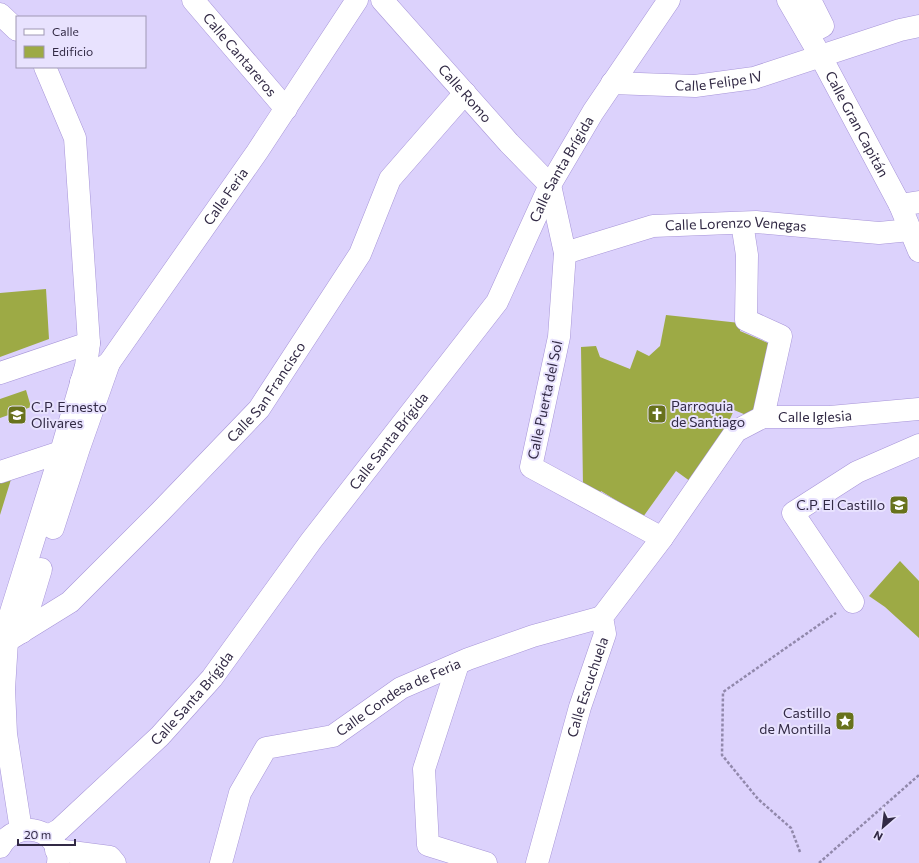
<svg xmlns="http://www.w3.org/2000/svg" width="919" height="863" viewBox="0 0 919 863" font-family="Commissioner,sans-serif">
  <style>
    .building { fill: #9daa45 }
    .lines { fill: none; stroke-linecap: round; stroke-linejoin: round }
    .minor-casing { stroke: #a795d8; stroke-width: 23 }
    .path { stroke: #9188ab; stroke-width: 2.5; stroke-dasharray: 3 2; stroke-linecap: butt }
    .minor { stroke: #fff; stroke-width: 22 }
    .labels { text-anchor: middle; stroke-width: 4; stroke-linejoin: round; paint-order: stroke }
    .street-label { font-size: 14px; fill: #322a45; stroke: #e8e2fe }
    .poi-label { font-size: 14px; fill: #322a45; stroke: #e8e2fe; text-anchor: start }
  </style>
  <rect width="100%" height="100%" fill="#dcd2fc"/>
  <path class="building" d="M46,289L49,339L0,357V293Z
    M666,315L740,323V331L775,346L751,417L734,410L723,435L694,484L676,471L643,517L601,491L598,496L583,487L581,347L596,346L600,357L630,369L637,350L649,356L660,346Z
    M26,390L31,407L0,418V399Z
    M13,473L0,515V478Z
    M900,561L919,581V638L885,607L869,596Z"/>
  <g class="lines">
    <defs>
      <g id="minor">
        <path id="s1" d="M193,0L286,109"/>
        <path id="s2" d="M382,0L509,143L550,185L565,253L559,337L531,467L662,538"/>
        <path id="s3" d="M788,0L821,57L900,205L919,251"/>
        <path d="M0,14L17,30"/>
        <path d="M808,34L823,26L810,0"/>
        <path id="s4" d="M612,83L695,86L754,78L900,30L919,26"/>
        <path d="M900,205L919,202"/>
        <path d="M742,223L747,255L746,320L781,336L763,417"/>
        <path id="s5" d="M565,253L653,226L756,222L879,233L910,230"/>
        <path d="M0,373L89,343"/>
        <path id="s6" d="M81,382L109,363L123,343L257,152L357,0"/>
        <path d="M0,472L61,452"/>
        <path d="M53,528L79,448L109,363"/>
        <path d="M853,602L793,513L857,472L919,445"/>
        <path d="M22,632L41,569"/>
        <path id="s7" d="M7,641L70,602L160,512L259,409L360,254L390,179L465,93"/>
        <path d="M458,664L424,769L428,845L486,863"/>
        <path d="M21,830L6,734L4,689L7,641L6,628L61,452L86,366L89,343L75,138L45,67"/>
        <path id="s8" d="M48,836L59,830L160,736L212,678L311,541L497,302L550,185L593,112L669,0"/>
        <path d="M0,847C17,817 63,829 58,863"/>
        <path d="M56,850L110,857L115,863"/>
        <path id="s9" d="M221,863L240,793L266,748L333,736L401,688L468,659L533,636L602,617"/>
        <path id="s10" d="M537,863L580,707L605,634L602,617L662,538L736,431L763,417H830L919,409"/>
      </g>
    </defs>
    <use href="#minor" class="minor-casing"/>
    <path class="path" d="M800,852L791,828L758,799L722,755L723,692L836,613
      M819,863L919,775"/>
    <use href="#minor" class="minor"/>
  </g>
  <defs>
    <symbol id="church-square" viewBox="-11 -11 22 22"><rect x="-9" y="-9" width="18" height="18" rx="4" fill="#68721c" stroke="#e8e2fe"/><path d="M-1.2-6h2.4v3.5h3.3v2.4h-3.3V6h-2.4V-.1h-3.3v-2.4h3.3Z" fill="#fff"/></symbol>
    <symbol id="school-square" viewBox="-11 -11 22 22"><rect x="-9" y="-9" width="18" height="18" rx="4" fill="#68721c" stroke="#e8e2fe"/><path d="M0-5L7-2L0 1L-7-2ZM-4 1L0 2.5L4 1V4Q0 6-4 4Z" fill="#fff"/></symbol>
    <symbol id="sight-square" viewBox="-11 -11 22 22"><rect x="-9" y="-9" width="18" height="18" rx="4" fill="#68721c" stroke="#e8e2fe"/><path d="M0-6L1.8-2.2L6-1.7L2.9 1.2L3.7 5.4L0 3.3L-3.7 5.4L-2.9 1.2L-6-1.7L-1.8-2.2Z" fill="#fff"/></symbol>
  </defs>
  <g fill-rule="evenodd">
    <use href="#church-square" x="646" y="403" width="22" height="22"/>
    <use href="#school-square" x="6" y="404" width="22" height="22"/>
    <use href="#school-square" x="888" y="494" width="22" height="22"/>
    <use href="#sight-square" x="834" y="710" width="22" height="22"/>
  </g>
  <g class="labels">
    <g class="street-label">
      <text dy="5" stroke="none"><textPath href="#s1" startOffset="72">Calle Cantareros</textPath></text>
      <text dy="5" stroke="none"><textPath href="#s4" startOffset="107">Calle Felipe IV</textPath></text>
      <text dy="5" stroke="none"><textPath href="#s2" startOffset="125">Calle Romo</textPath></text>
      <text dy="5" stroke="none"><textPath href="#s3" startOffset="142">Calle Gran Capitán</textPath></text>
      <text dy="5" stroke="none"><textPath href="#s8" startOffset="848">Calle Santa Brígida</textPath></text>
      <text dy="5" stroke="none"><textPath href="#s6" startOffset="237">Calle Feria</textPath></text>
      <text dy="5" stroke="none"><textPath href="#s5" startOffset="175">Calle Lorenzo Venegas</textPath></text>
      <text dy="5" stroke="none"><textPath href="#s7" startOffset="362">Calle San Francisco</textPath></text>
      <text transform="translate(545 400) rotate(-78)" y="5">Calle Puerta del Sol</text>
      <text dy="5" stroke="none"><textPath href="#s10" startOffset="568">Calle Iglesia</textPath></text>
      <text dy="5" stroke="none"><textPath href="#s8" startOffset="524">Calle Santa Brígida</textPath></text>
      <text dy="5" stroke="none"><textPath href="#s10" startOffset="183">Calle Escuchuela</textPath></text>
      <text dy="5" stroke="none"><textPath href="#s8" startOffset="200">Calle Santa Brígida</textPath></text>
      <text dy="5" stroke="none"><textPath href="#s9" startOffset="269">Calle Condesa de Feria</textPath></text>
    </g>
    <g class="poi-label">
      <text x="671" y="411">Parroquia<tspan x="671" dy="16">de Santiago</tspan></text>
      <text x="31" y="412">C.P. Ernesto<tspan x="31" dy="16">Olivares</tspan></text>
      <text x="885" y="510" text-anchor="end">C.P. El Castillo</text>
      <text x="831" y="718" text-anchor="end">Castillo<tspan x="831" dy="16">de Montilla</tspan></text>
    </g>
  </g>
  <rect x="16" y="16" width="130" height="52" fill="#e8e2fe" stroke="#9f98b4"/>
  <rect x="24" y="29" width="20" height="6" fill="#ffffff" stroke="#9f98b4"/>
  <text x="52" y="36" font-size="12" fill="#322a45">Calle</text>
  <rect x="24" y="46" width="20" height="12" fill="#9daa45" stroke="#9f98b4"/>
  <text x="52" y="56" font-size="12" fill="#322a45">Edificio</text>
  <g transform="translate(883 827) rotate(208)" stroke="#e8e2fe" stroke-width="3" paint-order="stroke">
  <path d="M0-3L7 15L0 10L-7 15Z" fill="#322a45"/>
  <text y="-6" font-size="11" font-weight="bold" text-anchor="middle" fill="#322a45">N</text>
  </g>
  <path d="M18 839v6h57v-6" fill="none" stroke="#322a45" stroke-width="2"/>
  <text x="24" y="839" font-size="12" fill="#322a45" stroke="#e8e2fe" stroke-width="3" paint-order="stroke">20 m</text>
</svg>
